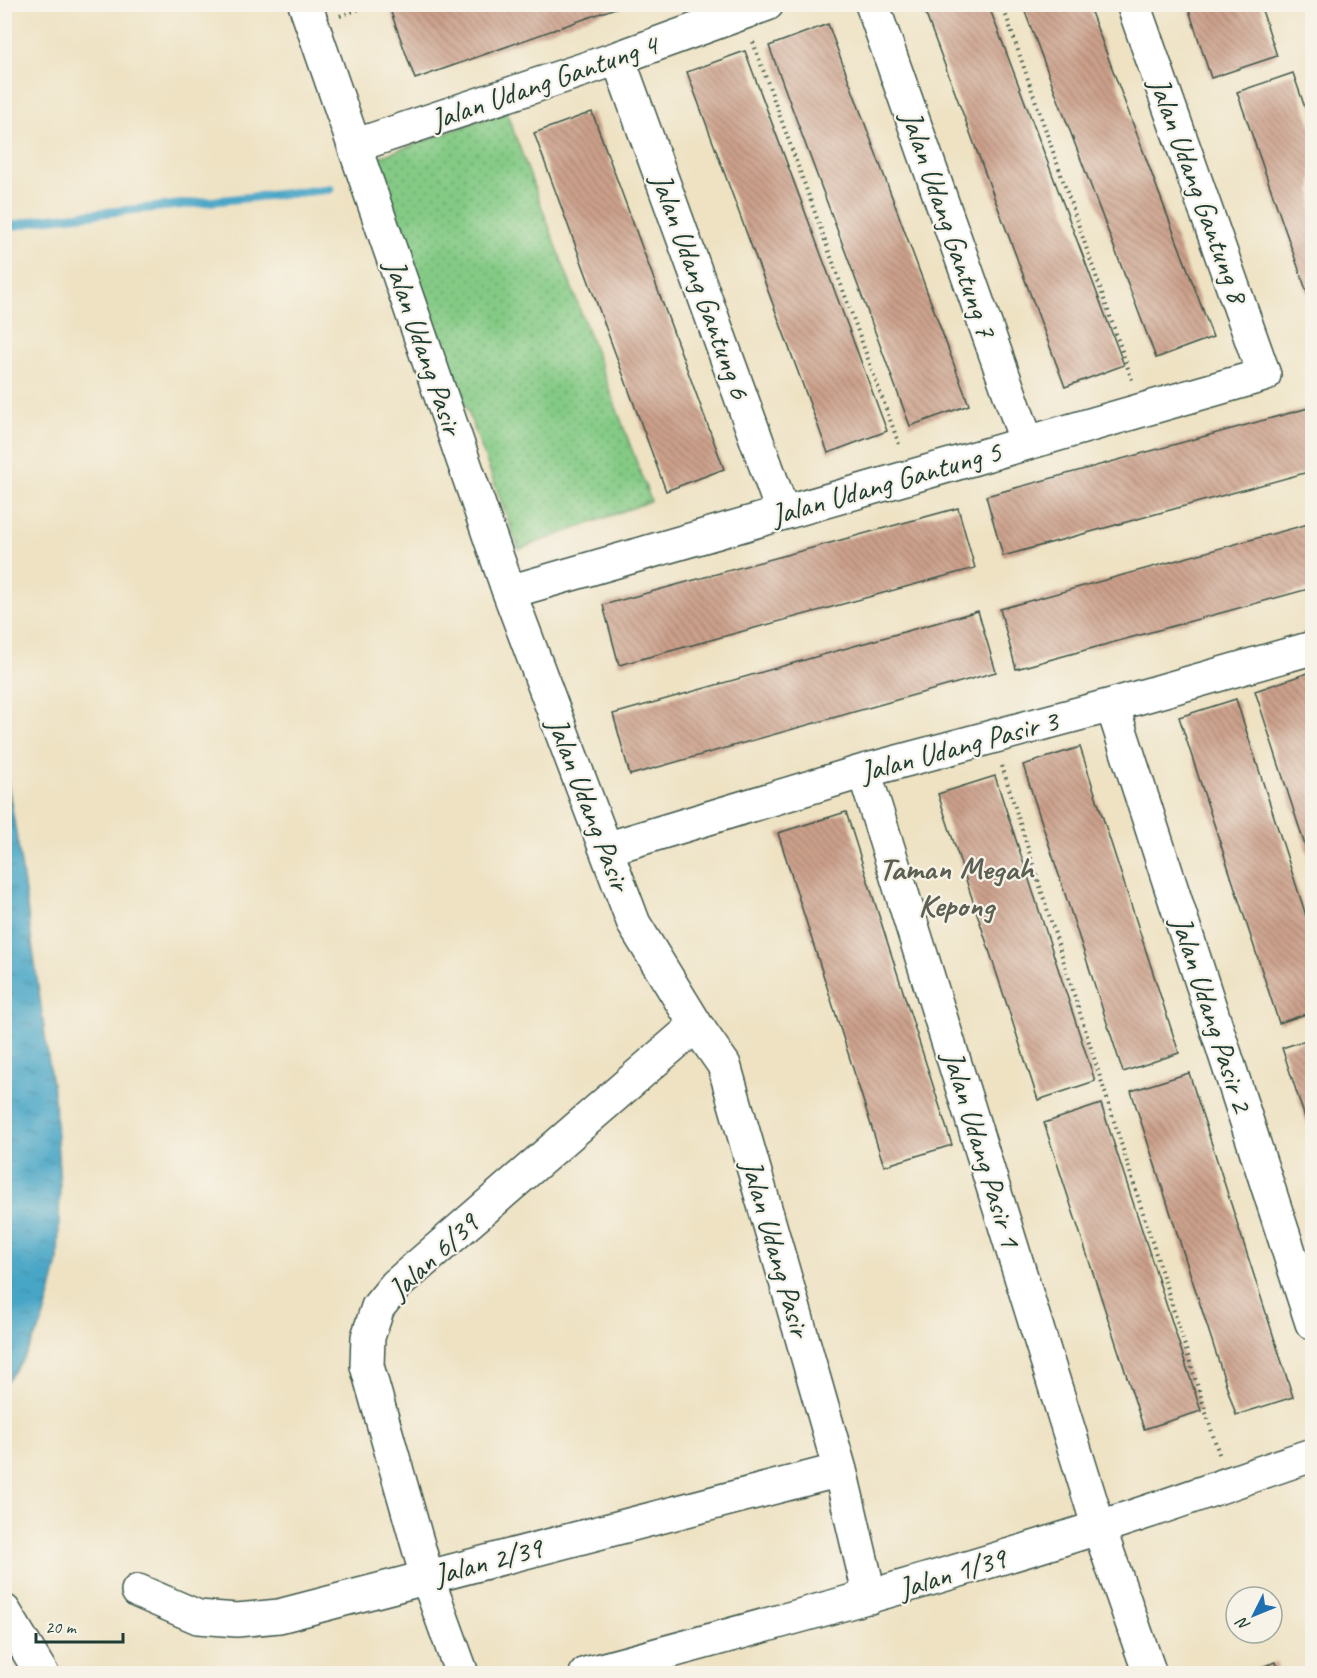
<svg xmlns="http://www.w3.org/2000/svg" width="1317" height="1678" viewBox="0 0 1317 1678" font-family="Caveat,sans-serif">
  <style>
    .park { fill: url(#park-dots); stroke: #52845c; stroke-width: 1.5 }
    .water { fill: url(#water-ripples); stroke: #33717d; stroke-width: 1.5 }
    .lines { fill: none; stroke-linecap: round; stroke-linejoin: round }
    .stream { stroke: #47a5c6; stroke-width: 9 }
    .building { fill: url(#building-back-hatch) }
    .minor-casing { stroke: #3e5649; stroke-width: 36 }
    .path { stroke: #3e5649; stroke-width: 4; stroke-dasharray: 1.5 4.5; stroke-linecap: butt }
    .minor { stroke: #fff; stroke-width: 33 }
    .labels { text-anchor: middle; stroke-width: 4.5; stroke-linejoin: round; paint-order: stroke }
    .street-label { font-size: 30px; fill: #1f3d34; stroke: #f7f3e8 }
    .neighbourhood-label { font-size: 32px; font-weight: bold; fill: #5c6052; stroke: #f7f3e8 }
  </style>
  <defs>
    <pattern id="park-dots" width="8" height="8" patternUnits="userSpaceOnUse" patternTransform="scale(1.5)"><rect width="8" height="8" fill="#84ca85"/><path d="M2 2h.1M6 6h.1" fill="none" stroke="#6ba56e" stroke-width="1.8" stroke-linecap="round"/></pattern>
    <pattern id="water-ripples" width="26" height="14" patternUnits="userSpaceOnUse" patternTransform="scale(1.5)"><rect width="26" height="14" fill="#47a5c6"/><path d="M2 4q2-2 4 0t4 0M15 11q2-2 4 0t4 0" fill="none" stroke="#3b88a2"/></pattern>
    <pattern id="building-back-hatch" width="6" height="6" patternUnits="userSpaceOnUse" patternTransform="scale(1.5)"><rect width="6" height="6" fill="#cca08b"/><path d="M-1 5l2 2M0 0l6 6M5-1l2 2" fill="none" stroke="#a58472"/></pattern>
  </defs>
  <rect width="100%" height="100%" fill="#f7f3e8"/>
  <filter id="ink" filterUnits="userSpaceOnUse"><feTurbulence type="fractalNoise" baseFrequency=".0167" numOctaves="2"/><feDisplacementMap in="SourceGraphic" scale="12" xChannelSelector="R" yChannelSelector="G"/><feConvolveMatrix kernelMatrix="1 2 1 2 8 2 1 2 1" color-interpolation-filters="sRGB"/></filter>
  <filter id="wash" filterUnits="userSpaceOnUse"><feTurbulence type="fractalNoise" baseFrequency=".008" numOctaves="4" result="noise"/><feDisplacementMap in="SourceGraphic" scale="24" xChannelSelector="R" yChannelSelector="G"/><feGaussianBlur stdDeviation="1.35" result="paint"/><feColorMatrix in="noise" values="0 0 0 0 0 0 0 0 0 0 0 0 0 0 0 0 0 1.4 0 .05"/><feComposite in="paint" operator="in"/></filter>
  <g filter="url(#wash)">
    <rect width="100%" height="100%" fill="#eee2c3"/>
    <path class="park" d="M506,111L651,501L519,549L374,159Z"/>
    <path class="water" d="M4,760L20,857L55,1106L60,1185L58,1262L50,1295L41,1326L22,1361L5,1384Z"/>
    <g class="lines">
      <path class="stream" d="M4,228L44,219L330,189"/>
    </g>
    <g id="blocks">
      <path class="building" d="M388,4H624V5L415,79Z
        M922,4H988L1124,365L1065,387Z
        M1022,4H1088L1213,337L1156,358Z
        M1187,4H1260L1277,56L1211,78Z
        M828,24L969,405L910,426L769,46Z
        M745,51L887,431L828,453L687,72Z
        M1293,73L1312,128V307L1237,92Z
        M592,112L724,469L666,491L534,133Z
        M1312,407V471L1003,556L986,496Z
        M958,508L975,568L619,665L603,605Z
        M1312,523V588L1016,669L1000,609Z
        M978,611L996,672L630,775L613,714Z
        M1311,672L1312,676V867L1255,691Z
        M1236,699L1312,934V1012L1279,1023L1179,717Z
        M1080,747L1179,1053L1123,1072L1023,765Z
        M995,776L1095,1081L1038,1100L938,794Z
        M846,812L952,1145L884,1166L778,833Z
        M1312,1038V1139L1282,1048Z
        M1189,1073L1293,1397L1236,1415L1131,1091Z
        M1101,1104L1201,1411L1144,1429L1044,1123Z
        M1276,1662L1280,1674H1245L1244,1673Z"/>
    </g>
  </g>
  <g filter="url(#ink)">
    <use href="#blocks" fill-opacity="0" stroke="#3e5649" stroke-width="1.5"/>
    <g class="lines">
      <defs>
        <path id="minor" d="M305,4L509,592L634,924L696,1025L724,1065L840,1470L870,1597
          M872,4L1027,443
          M618,58L783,513
          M354,146L618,58L767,4
          M509,592L1264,375L1133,4
          M1112,705L1312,1323
          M864,771L1099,1528L1150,1674
          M606,849L864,771L1112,705L1312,648
          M138,1591L198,1617L237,1620L279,1616L840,1470
          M4,1611L42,1674
          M462,1674L427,1577L367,1366L368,1337L378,1307L396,1285L696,1025
          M586,1674C757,1628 928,1582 1097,1528C1169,1506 1240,1479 1312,1455"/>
      </defs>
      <use href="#minor" class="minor-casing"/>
      <path class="path" d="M1002,4L1132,380
        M340,16L373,4
        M753,42L900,447
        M1002,766L1219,1454"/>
      <use href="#minor" class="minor"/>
    </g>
  </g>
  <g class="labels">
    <g class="street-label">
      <text transform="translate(544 82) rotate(-19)" y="10">Jalan Udang Gantung 4</text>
      <text transform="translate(1199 190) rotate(70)" y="10">Jalan Udang Gantung 8</text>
      <text transform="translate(949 224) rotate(71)" y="10">Jalan Udang Gantung 7</text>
      <text transform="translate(701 286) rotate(70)" y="10">Jalan Udang Gantung 6</text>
      <text transform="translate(424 347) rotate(71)" y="10">Jalan Udang Pasir</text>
      <text transform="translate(886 483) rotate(-16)" y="10">Jalan Udang Gantung 5</text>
      <text transform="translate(959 746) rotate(-15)" y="10">Jalan Udang Pasir 3</text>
      <text transform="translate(589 804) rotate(69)" y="10">Jalan Udang Pasir</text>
      <text transform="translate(1212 1014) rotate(72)" y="10">Jalan Udang Pasir 2</text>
      <text transform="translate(982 1149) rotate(73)" y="10">Jalan Udang Pasir 1</text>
      <text transform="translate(776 1248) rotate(74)" y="10">Jalan Udang Pasir</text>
      <text transform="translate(433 1256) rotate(-43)" y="10">Jalan 6/39</text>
      <text transform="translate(488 1561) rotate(-15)" y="10">Jalan 2/39</text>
      <text transform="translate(952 1573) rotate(-17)" y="10">Jalan 1/39</text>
    </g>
    <g class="neighbourhood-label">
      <text x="956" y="879">Taman Megah<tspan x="956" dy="37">Kepong</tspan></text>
    </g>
  </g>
  <rect width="1317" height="1678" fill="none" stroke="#f7f3e8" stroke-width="24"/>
  <g transform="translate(1254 1615) rotate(227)"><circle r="28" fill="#f7f3e8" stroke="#a1aaa0" stroke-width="1.5"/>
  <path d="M0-4.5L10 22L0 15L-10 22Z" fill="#1f6fb2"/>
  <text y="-9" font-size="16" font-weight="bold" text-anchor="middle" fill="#1f3d34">N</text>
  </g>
  <path d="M36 1633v9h87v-9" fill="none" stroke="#1f3d34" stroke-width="3"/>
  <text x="45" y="1633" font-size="18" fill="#1f3d34" stroke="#f7f3e8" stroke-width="4.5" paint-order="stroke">20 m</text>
</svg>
